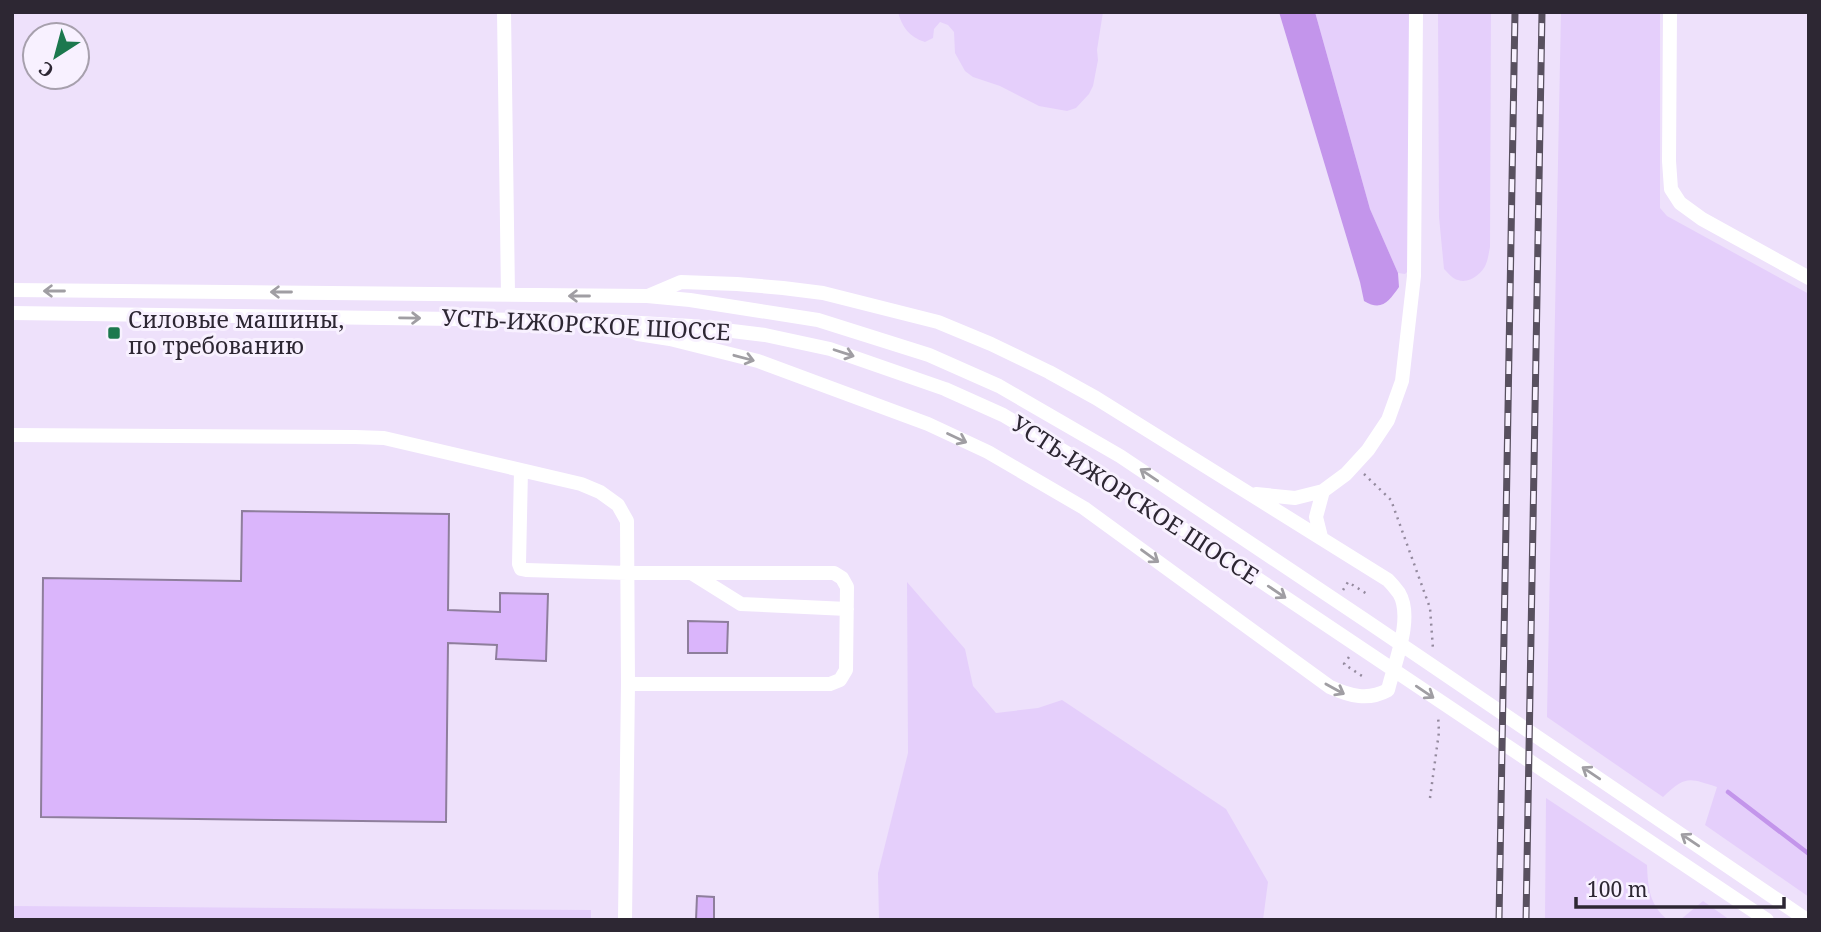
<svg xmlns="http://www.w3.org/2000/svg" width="1821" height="932" viewBox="0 0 1821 932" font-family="'Noto Serif',serif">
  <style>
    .green { fill: #e5cffb }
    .water { fill: #c395eb }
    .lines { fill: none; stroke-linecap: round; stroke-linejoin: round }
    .stream { stroke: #c395eb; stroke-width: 4.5 }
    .building { fill: #dab5fb; stroke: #8e7e9c; stroke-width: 2 }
    .path { stroke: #948a9e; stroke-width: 2.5; stroke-dasharray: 2 5; stroke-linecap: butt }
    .minor { stroke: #fff; stroke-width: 14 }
    .rail-casing { stroke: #58505f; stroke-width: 7 }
    .rail { stroke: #f8f1ff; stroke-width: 4.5; stroke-dasharray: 13; stroke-linecap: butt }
    .oneway { stroke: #a09ea3 }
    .poi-dot { fill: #1c784e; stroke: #f8f1ff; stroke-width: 2.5 }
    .labels { text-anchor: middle; stroke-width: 6; stroke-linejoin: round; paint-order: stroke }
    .poi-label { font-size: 23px; fill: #2d2733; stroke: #f8f1ff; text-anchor: start }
    .street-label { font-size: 23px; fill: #2d2733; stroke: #f8f1ff }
  </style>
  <rect width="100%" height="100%" fill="#eee1fb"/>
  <path class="green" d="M898,12H1103L1097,50L1098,60L1093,86L1089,94L1076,108L1067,111L1039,106L1000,86L973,77L965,71L955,53L954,32L948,25L940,22L934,29L933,38L925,42C909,37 902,27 898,12Z
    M1315,12H1410L1408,271L1405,274L1398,273L1370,209Z
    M1438,12H1491L1490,247C1489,252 1488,259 1486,264C1482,274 1469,284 1458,280C1453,279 1448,273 1444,269L1439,217Z
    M1561,12H1660V208L1667,216L1809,294V897L1705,825L1717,787C1689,778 1686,775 1663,797L1547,717Z
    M907,582L965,649L973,686L996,713L1038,708L1062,700L1226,809L1268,882L1263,920H879L878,873L908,753Z
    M1546,798L1647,865C1648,887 1649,905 1668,920H1545Z
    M1703,901L1730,920H1680Z
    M12,906L591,910V920H12Z"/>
  <path class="water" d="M1279,12H1315L1370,209L1398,273L1399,287C1389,301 1382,312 1364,301L1360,282Z"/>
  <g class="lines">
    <path class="stream" d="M1728,792L1809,854"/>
  </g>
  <path class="building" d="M242,511L449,514L448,610L500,612V593L548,594L546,661L496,659L497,645L448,643L446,822L41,817L43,578L241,581Z
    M688,621L728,622L727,653H688Z
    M697,896L714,897V920H696Z"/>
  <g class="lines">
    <path class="path" d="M1364,474L1391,500L1430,608L1433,649
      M1343,590L1348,582L1367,594
      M1349,657L1344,664L1365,678
      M1430,798L1439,732L1438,715"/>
    <path class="minor" d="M504,12L508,294
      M1670,12L1669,161L1671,189L1680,203L1702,219L1809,278
      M12,290L647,296L690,300L818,320L929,355L999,386L1120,456L1368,622L1807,920
      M12,313L607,321L691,326L765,335L830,349L945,389L1003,415L1092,468L1767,920
      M620,326L638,334L670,339L758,361L928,424L988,452L1084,508L1330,687C1350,696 1368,701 1388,690C1394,664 1414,618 1399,593C1396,589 1392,584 1388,580L1096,398L1049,372L991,344L938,322L823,293L783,288L737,284L681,282L648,296
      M12,435L355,437L384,438L581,484L600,492L618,505L627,521L628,684L625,920
      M521,470L519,564L521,569L526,570L627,573H834L842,578L847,587L846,670L840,680L830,684H628
      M1256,494L1295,498L1323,491L1346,474L1368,450L1388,420L1402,381L1414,276L1416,12
      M1321,537L1316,517L1323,491
      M693,574L741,604L847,609"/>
    <defs>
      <path id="rail" d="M1499,920L1515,12
        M1526,920L1542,12"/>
    </defs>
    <use href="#rail" class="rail-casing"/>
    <use href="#rail" class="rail"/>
  </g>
  <defs><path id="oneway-shaft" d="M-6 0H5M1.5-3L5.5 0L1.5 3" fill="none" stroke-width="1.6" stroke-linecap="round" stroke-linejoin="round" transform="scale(1.75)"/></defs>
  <g class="oneway">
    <use href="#oneway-shaft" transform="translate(54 291) rotate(-180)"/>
    <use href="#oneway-shaft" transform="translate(281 292) rotate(-180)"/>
    <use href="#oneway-shaft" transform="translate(579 296) rotate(180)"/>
    <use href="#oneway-shaft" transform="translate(410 318) rotate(1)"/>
    <use href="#oneway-shaft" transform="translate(844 353) rotate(18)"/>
    <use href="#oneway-shaft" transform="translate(744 358) rotate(15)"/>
    <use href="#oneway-shaft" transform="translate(957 438) rotate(25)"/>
    <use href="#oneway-shaft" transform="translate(1149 475) rotate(-146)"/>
    <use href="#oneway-shaft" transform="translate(1150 556) rotate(36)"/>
    <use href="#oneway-shaft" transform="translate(1277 592) rotate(34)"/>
    <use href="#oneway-shaft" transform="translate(1335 689) rotate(29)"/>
    <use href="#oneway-shaft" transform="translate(1425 692) rotate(34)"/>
    <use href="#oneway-shaft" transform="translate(1591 773) rotate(-146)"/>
    <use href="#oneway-shaft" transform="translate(1690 840) rotate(-146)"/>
  </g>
  <rect class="poi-dot" x="107" y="326" width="14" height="14" rx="3.5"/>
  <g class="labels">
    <g class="poi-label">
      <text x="128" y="328">Силовые машины,<tspan x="128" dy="26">по требованию</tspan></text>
    </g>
    <g class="street-label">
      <text transform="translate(586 325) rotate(3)" y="8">УСТЬ-ИЖОРСКОЕ ШОССЕ</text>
      <text transform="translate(1135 500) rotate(33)" y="8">УСТЬ-ИЖОРСКОЕ ШОССЕ</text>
    </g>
  </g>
  <rect width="1821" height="932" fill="none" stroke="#2d2733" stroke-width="28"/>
  <g transform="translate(56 56) rotate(216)"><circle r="33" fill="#f8f1ff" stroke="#a7a0ad" stroke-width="2"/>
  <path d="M0-5L12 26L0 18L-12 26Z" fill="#1c784e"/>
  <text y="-10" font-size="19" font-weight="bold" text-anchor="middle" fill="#2d2733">С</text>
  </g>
  <path d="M1576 897v10h208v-10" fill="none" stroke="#2d2733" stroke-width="3.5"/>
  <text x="1587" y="897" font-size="21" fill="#2d2733" stroke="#f8f1ff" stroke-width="5" paint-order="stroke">100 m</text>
</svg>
